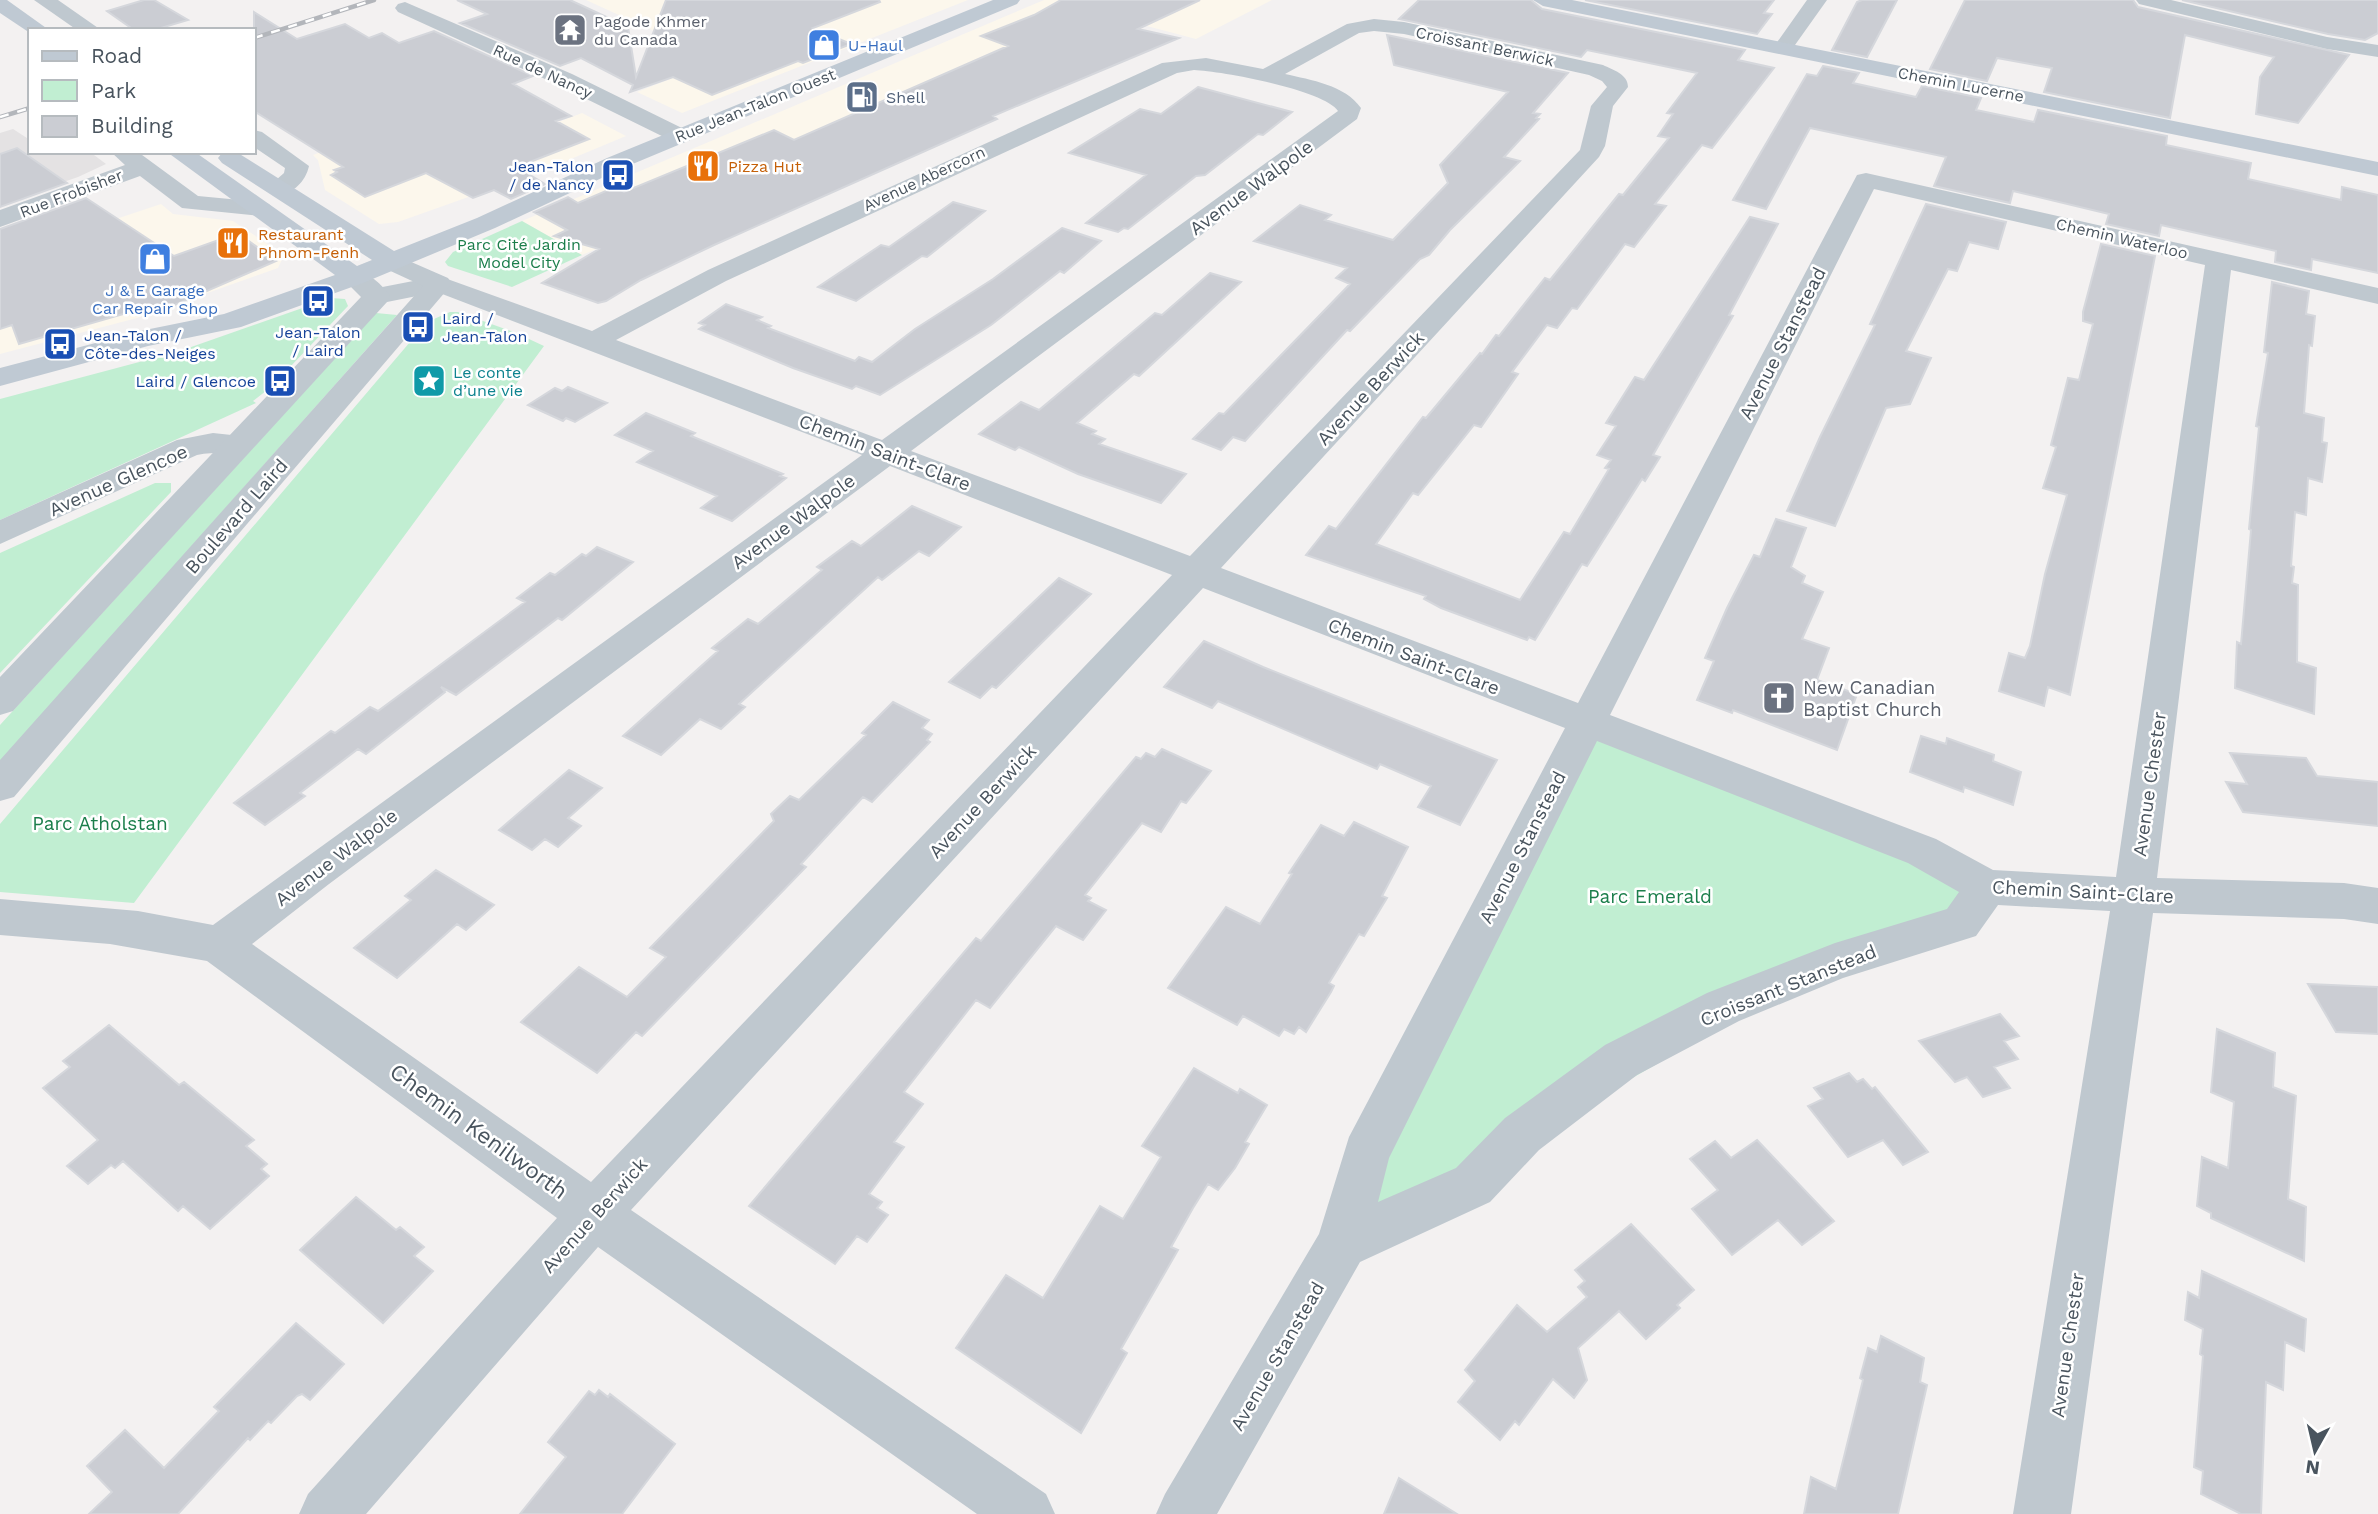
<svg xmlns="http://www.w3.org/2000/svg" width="2378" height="1514" viewBox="0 0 2378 1514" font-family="'Work Sans',sans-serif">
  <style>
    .commercial { fill: #fcf7ec }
    .education { fill: #e4e2e3 }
    .green { fill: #c1eed2 }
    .building { fill: #cbcdd3; stroke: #d5d7dc; stroke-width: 2 }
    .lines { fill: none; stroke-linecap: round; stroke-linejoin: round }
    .minor { fill: #bfc8cf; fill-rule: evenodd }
    .tertiary { fill: #bfc8cf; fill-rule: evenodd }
    .secondary { fill: #bfc9d3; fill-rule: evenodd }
    .rail-casing { stroke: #b3b6bb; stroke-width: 4.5 }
    .rail { stroke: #fff; stroke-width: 2.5; stroke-dasharray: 9; stroke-linecap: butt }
    .labels { text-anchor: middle; stroke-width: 5; stroke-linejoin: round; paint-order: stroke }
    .far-worship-label { font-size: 16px; fill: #5b616d; stroke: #fff; text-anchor: start }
    .far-shop-label { font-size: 16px; fill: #366cbe; stroke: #fff; text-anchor: start }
    .far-street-label { font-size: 16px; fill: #49545e; stroke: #fff }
    .far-service-label { font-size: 16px; fill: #4e5e75; stroke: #fff; text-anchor: start }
    .far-transit-label { font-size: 16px; fill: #164399; stroke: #fff; text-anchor: end }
    .far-food-label { font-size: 16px; fill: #c56008; stroke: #fff; text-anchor: start }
    .far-park-label { font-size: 16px; fill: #1b7e4b; stroke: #fff }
    .far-culture-label { font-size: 16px; fill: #0d838f; stroke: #fff; text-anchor: start }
    .street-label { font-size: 19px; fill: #49545e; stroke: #fff }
    .worship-label { font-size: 19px; fill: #5b616d; stroke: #fff; text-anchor: start }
    .park-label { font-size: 19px; fill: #1b7e4b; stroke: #fff }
    .near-street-label { font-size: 23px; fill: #49545e; stroke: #fff }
  </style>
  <rect width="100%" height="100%" fill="#f3f1f1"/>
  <path class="commercial" d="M586,0H968L682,113L637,92L714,62L700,52Z
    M1044,0H1272L1196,39L1128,21L582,255L522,221Z
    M430,110L496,146L582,113L626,136L542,171L398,222L379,224L325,190L318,160L313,155Z
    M161,204L173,214L233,221L284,255L278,268L137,318L0,354V232L89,228Z"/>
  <path class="education" d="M13,129L30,140V152H90L106,164L78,177L0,204V133Z"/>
  <path class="green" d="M522,221L582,255L512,287L448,266L445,262L453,252Z
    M331,298L345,299L348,306L271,387L253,401L256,403L0,520V399L177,352Z
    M450,312H458L516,333L544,346L134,903L0,892V824L427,322Z
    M376,313L397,315L0,762V725Z
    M155,483H171V492L0,673V553Z
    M1586,721L1987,887L1961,923L1835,962L1342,1244Z"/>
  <path class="building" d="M144,0H154L188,20L154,30H134L107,11Z
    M457,0H570L628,27L636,77L666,0H879L880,2L813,28L851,44L803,63L798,61L712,95L673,77L630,92L633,85L581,58L560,66L460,23L487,14Z
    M1061,0H1200L1138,29L1179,38L993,116L997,119L714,245L641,280L606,301L598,303L542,283L599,249L554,236L567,230L534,212L568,197L578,203L615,187L624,192L774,130L794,140L1008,46L981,36L1034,15Z
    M1419,0H1531L1542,9L1745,50L1738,60L1774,68L1712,148L1702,145L1655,204L1666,206L1634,247L1625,244L1577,309L1572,308L1557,328L1547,325L1512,372L1518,374L1481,427L1474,425L1418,495L1413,493L1376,544L1520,600L1564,532L1570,534L1609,469L1605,468L1611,460L1597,455L1616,426L1606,423L1635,377L1644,380L1750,217L1778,224L1729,315L1733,316L1653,455L1660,457L1645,481L1642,479L1587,566L1582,564L1535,640L1529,637L1527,640L1441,608L1424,599L1426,596L1306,555L1329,526L1336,529L1423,417L1426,418L1480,353L1482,354L1496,335L1499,336L1545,278L1550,280L1619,194L1623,195L1669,138L1658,136L1673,114L1667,113L1697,73L1587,50L1581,57L1399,19Z
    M1585,0H1774L1764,13L1772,14L1757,34Z
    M1862,0H1897L1867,57L1832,50L1857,2Z
    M1965,0H2133L2138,7L2349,55L2298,123L2256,114L2260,77L2274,57L2185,35L2170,118L2044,92L2052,68L1997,58L1987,81L1930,69Z
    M2182,0H2378V33L2365,40L2328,34Z
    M254,12L297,39L345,24L369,38L382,33L399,43L434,31L533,76L513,84L571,116L556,121L589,139L517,167L545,184L511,199L494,190L473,198L426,173L365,197L331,175L337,172L334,170L343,167L254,111Z
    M1387,35L1568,73L1533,113L1540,114L1536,118L1539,119L1504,157L1520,161L1450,230L1429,255L1420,259L1350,331L1347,330L1245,441L1233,437L1221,450L1193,439L1219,413L1224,414L1350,284L1336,278L1347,268L1254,241L1300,205L1331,215L1325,220L1393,240L1448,183L1440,165L1508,92L1394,65Z
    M1823,66L1859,73L1853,83L1916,97L1922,86L1981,98L1976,110L2034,122L2038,110L2167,136L2166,145L2251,163L2248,179L2341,200L2342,187L2378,195V273L2312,259L2311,270L2275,262L2276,251L2161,225L2159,236L2106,224L2109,214L2013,191L2010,203L1934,186L1946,157L1810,128L1766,209L1733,200L1807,74L1817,76Z
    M1198,87L1292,112L1263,135L1258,134L1205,175L1196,176L1128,229L1124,228L1118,232L1086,223L1146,175L1069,153L1140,109L1161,114Z
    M17,148L67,183L0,207V154Z
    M86,198L174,256L238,233L276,261L154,314L144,308L19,344L12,325L0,329V229Z
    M953,202L985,211L927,257L922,256L856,301L818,287L881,245L889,247Z
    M1926,204L2006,222L1998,249L1969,242L1957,271L1948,269L1906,351L1931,358L1910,404L1886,408L1835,526L1787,511L1820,437L1875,325L1870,324Z
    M1062,228L1101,241L1064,273L1060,271L991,325L880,395L856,386L852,389L793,368L699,329L705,325L699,323L726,304L762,317L757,320L771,326L768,328L855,361L859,357L872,362L915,329L993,279Z
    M2101,244L2155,256L2070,695L2048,687L2044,706L1999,691L2009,653L2025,658L2030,646L2045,574L2067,495L2043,488L2056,447L2051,445L2068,378L2079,380L2093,324L2083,321V312Z
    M1210,273L1241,282L1139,376L1134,374L1077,423L1096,431L1092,434L1105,439L1099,444L1186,474L1161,503L1078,474L1019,447L1015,450L979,434L1021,402L1039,410L1155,313L1162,315Z
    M2272,282L2309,291L2306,314L2315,316L2312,346L2309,345L2304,413L2324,418L2322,442L2327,443L2322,482L2308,478L2306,515L2295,512L2291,566L2294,567L2292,583L2298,585L2297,662L2316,668L2314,714L2235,688L2237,642L2241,644L2251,530L2249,529L2259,427L2256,426L2268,353L2264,352Z
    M568,387L607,403L575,422L566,418L563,421L528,405L555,388L562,391Z
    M646,413L695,433L691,436L783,474L780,476L786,478L732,521L701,508L717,496L637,462L653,451L615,435Z
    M912,506L961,527L929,556L919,551L882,580L878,577L739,704L745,707L721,729L700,719L661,755L623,736L718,651L712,648L748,619L758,624L822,570L817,567L852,541L861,546Z
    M1776,519L1806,528L1791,567L1805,576L1802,583L1823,592L1802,639L1829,648L1817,680L1857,694L1837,750L1733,710L1732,713L1697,700L1714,661L1705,658L1727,608L1754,555L1760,557Z
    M597,547L633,562L562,620L558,618L456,695L441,687L445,692L366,754L358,749L300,793L305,796L265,825L234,803L331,731L335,733L370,707L378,711L525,602L517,598L550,573L555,575L582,554L586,556Z
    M1059,578L1091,594L996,688L992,686L980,698L949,682Z
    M1204,641L1263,667L1497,760L1460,825L1418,807L1431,786L1380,764L1377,769L1218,701L1212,708L1164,687Z
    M893,702L929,720L922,728L932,734L927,740L930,742L872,802L863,797L801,864L806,867L642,1036L636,1032L597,1073L521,1022L579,967L627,997L666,957L650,948L774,821L771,814L790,796L799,800L866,735L862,733Z
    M1921,736L1946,744L1947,738L1994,755L1993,761L2021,772L2013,805L1964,787L1963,792L1910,772Z
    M1162,749L1211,771L1186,803L1181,801L1161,832L1142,823L1085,895L1091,898L1088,901L1106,910L1083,940L1056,926L990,1008L976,1000L904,1092L923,1104L894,1142L904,1147L869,1194L882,1202L877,1208L888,1215L867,1242L857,1236L835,1264L749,1206L976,938L981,941L1136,757L1141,759L1146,753L1155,757Z
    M2230,753L2306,758L2317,776L2378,782V826L2243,812L2226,782L2247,784Z
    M569,770L602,788L568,818L581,826L558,847L545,839L532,850L499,830Z
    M1354,822L1408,847L1382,896L1387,898L1364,936L1359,934L1329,983L1334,986L1331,992L1306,1032L1299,1027L1294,1034L1284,1029L1279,1036L1243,1016L1237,1025L1168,988L1226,907L1260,924L1292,874L1289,873L1321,825L1344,836Z
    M436,870L494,905L466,930L457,924L397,978L354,948L411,900L405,896Z
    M2308,984L2378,987V1034L2336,1032Z
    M2000,1014L2019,1036L2004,1041L2018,1059L1994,1067L2010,1088L1983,1097L1967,1077L1955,1082L1919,1041Z
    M109,1025L179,1085L184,1082L254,1140L246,1146L267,1164L261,1169L269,1176L210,1229L183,1206L178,1211L123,1161L115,1168L111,1165L88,1184L67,1166L98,1140L43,1088L70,1067L63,1061Z
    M2217,1029L2275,1053L2273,1087L2296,1096L2288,1199L2306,1207L2304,1261L2211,1218V1213L2197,1206L2202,1157L2228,1168L2234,1102L2211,1092Z
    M1194,1068L1238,1093L1240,1089L1267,1105L1245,1142L1249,1144L1235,1168L1218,1190L1208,1184L1193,1208L1171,1247L1178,1250L1121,1349L1127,1353L1081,1433L956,1348L1006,1275L1043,1298L1100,1206L1123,1219L1161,1157L1142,1146Z
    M1849,1073L1857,1082L1863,1079L1872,1089L1875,1087L1928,1152L1903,1165L1883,1140L1848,1157L1808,1106L1823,1099L1814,1088Z
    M1757,1140L1834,1221L1802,1245L1778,1220L1732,1255L1692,1209L1718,1190L1690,1159L1715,1141L1731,1158Z
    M356,1197L396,1230L400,1227L424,1247L414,1256L433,1271L383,1323L300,1250Z
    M1631,1224L1694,1290L1677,1305L1680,1308L1646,1339L1619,1311L1578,1348L1587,1380L1574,1398L1553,1379L1519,1425L1515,1421L1500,1440L1458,1402L1475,1381L1465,1370L1517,1305L1547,1332L1587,1297L1578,1287L1585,1281L1575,1270Z
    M2202,1271L2306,1319L2304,1351L2285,1342L2283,1390L2266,1382L2261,1514H2241L2201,1494L2203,1471L2194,1467L2203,1356L2200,1354L2203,1329L2185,1320L2188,1292L2199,1298Z
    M296,1323L344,1364L310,1400L302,1394L297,1396L271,1423L268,1421L250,1440L248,1438L178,1514H89L112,1492L87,1466L125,1430L164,1468L219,1411L214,1407Z
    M1881,1336L1924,1358L1920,1382L1927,1385L1898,1514H1804L1811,1477L1836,1489L1863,1380L1860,1378L1868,1348L1877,1352Z
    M599,1390L608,1397L610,1394L675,1444L622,1514H520L566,1457L548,1442L589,1391L595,1395Z
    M1399,1478L1457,1514H1384Z"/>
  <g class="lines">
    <path class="minor" d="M34,0H58L101,30H77Z
      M1807,0H1827L1790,52H1776L1773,48Z
      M2136,0H2171L2327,37L2378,45V57L2327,49L2139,4Z
      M405,2L572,74L688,131L691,136L688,141H672L556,84L398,12L395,8L398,4Z
      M1374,19L1404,22L1603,65C1613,70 1628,74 1628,87L1613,106L1605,146L1599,157L1221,568L1578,703L1857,175L1866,173L2378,288V304L2231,270L2157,878L2344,883L2378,888V924L2344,919L2153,913L2071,1514H2013L2110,911L1998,905L1976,936L1843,978L1739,1021L1637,1075L1539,1150L1490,1202L1360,1262L1217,1514H1156L1165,1494L1319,1234L1349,1137L1565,728L1203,588L631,1210L1046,1494L1055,1514H977L598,1247L366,1514H299L308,1494L557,1218L207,961L110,944L0,935V899L138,911L213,925L862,455L437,292L377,304L367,302L364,296L367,290L439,276L592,331L708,270L1162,63L1206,58L1263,69L1347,24ZM1374,31L1404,34L1589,75L1602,81L1607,87L1591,106L1580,150L1190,556L911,451L1357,119L1361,108C1345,85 1311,80 1285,74L1359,33ZM1194,70C1221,71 1325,90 1338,111L882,440L616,340L726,281L1177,73ZM1874,189L2205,265L2116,877L1993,870L1936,839L1610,715ZM890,466L1172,575L591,1182L252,944L329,884ZM1597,741L1908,863L1959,892L1947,909L1835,943L1707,993L1605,1045L1505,1118L1456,1168L1378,1202L1389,1158Z
      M254,130L262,132L309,166C305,184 289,198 270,193L267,188L284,173L285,168L254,147Z
      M111,152H138L198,196L260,202L269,204L272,209L269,214L260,216L182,208L140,176L0,227V210L125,165Z
      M213,433L250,437L254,444L250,451C232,455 215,451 197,455L0,544V520L177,440Z"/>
    <path class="tertiary" d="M393,254L448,278L452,284L14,797L0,801V760L423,286L384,268L380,262L384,256Z
      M354,269C368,272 382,284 390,296L387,302L13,711L0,715V677L361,297L341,277L345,271Z"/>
    <path class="secondary" d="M0,0H7L49,30H30V33L0,13Z
      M993,0H1020L1017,4L623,168L495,228L363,283L241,327L148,346L0,386V368L145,330L224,314L335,275L167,152H195L357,266L372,260L222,163L218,158L222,153H238L394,251L477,218L607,158Z
      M1533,0H1572L2378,162V176L1543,6Z"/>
    <defs>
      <path id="rail" d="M254,38L374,0
        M0,117L30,108"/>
    </defs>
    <use href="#rail" class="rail-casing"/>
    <use href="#rail" class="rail"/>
  </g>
  <defs>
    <symbol id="temple-square" viewBox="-11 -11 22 22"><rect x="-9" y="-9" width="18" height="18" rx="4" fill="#6b7280" stroke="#fff"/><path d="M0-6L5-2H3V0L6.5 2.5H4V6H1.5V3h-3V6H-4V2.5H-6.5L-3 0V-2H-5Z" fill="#fff"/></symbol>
    <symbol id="shop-square" viewBox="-11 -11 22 22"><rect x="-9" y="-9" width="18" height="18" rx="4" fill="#3f7fe0" stroke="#fff"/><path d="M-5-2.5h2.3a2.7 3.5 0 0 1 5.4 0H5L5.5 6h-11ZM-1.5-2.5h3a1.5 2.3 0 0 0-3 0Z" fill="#fff"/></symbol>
    <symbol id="fuel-square" viewBox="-11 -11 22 22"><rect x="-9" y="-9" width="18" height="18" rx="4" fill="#5c6f8a" stroke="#fff"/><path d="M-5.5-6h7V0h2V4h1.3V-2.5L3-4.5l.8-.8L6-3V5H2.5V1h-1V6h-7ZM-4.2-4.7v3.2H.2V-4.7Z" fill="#fff"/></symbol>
    <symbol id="restaurant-square" viewBox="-11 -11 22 22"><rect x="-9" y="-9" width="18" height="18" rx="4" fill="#e8710a" stroke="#fff"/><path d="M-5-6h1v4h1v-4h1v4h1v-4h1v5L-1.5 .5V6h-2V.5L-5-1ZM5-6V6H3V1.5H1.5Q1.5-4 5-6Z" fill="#fff"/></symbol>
    <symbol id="bus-square" viewBox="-11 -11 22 22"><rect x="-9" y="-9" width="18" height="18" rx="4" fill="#1a4fb4" stroke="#fff"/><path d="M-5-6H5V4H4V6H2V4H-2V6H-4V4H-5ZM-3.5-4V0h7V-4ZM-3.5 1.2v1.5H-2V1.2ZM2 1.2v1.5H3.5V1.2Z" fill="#fff"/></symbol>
    <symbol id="sight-square" viewBox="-11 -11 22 22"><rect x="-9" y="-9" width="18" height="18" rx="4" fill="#0f9aa8" stroke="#fff"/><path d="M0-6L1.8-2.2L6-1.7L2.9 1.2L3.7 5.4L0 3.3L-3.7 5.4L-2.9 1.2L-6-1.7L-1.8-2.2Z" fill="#fff"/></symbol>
    <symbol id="church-square" viewBox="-11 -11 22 22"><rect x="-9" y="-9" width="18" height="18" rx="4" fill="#6b7280" stroke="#fff"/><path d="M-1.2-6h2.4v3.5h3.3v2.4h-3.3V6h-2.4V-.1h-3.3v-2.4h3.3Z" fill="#fff"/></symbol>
  </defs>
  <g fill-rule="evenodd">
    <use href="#temple-square" x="551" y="11" width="38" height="38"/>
    <use href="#shop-square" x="805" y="26" width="38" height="38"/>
    <use href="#fuel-square" x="843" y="78" width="38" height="38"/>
    <use href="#restaurant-square" x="684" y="147" width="38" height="38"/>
    <use href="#bus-square" x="599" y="156" width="38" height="38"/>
    <use href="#restaurant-square" x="214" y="224" width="38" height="38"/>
    <use href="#shop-square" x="136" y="240" width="38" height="38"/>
    <use href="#bus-square" x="299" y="282" width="38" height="38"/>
    <use href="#bus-square" x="399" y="308" width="38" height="38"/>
    <use href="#bus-square" x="41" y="325" width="38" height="38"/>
    <use href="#bus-square" x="261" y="362" width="38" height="38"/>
    <use href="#sight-square" x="410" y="362" width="38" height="38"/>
    <use href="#church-square" x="1760" y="679" width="38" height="38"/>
  </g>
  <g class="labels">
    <g class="far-worship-label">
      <text x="594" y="27">Pagode Khmer<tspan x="594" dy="18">du Canada</tspan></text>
    </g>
    <g class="far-shop-label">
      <text x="848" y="51">U-Haul</text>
      <text x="155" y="296" text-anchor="middle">J &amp; E Garage<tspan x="155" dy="18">Car Repair Shop</tspan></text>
    </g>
    <g class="far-street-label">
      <text transform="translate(1485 46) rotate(12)" y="6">Croissant Berwick</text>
      <text transform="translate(543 71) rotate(25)" y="6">Rue de Nancy</text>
      <text transform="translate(1961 84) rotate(11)" y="6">Chemin Lucerne</text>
      <text transform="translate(755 105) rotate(-22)" y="6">Rue Jean-Talon Ouest</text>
      <text transform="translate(924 178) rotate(-25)" y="6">Avenue Abercorn</text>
      <text transform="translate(71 193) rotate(-21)" y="6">Rue Frobisher</text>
      <text transform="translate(2122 238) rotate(13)" y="6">Chemin Waterloo</text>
    </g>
    <g class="far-service-label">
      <text x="886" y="103">Shell</text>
    </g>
    <g class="far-transit-label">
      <text x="594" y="172">Jean-Talon<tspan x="594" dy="18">/ de Nancy</tspan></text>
      <text x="442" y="324" text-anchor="start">Laird /<tspan x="442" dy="18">Jean-Talon</tspan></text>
      <text x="318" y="338" text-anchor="middle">Jean-Talon<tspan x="318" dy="18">/ Laird</tspan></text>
      <text x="84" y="341" text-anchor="start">Jean-Talon /<tspan x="84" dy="18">Côte-des-Neiges</tspan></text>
      <text x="256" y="387">Laird / Glencoe</text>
    </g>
    <g class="far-food-label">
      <text x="728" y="172">Pizza Hut</text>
      <text x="258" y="240">Restaurant<tspan x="258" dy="18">Phnom-Penh</tspan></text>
    </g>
    <g class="far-park-label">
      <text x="519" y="250">Parc Cité Jardin<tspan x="519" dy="18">Model City</tspan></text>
    </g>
    <g class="far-culture-label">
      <text x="453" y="378">Le conte<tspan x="453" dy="18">d’une vie</tspan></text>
    </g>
    <g class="street-label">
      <text transform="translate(1251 187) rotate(-36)" y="7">Avenue Walpole</text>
      <text transform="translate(1782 343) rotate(-63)" y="7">Avenue Stanstead</text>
      <text transform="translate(1370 388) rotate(-47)" y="7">Avenue Berwick</text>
      <text transform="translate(885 452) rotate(21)" y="7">Chemin Saint-Clare</text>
      <text transform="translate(118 480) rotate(-24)" y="7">Avenue Glencoe</text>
      <text transform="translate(236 516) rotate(-49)" y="7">Boulevard Laird</text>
      <text transform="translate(793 521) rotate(-36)" y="7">Avenue Walpole</text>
      <text transform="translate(1414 656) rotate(21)" y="7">Chemin Saint-Clare</text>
      <text transform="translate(2149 784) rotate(-82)" y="7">Avenue Chester</text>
      <text transform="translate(982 801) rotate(-47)" y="7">Avenue Berwick</text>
      <text transform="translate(1522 847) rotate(-63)" y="7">Avenue Stanstead</text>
      <text transform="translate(336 857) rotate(-37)" y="7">Avenue Walpole</text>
      <text transform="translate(2083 891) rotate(3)" y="7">Chemin Saint-Clare</text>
      <text transform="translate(1788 985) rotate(-22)" y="7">Croissant Stanstead</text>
      <text transform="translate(594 1215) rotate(-48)" y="7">Avenue Berwick</text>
      <text transform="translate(2067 1345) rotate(-82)" y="7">Avenue Chester</text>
      <text transform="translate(1277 1356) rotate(-60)" y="7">Avenue Stanstead</text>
    </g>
    <g class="worship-label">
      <text x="1803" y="694">New Canadian<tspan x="1803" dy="22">Baptist Church</tspan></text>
    </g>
    <g class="park-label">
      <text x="100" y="830">Parc Atholstan</text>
      <text x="1650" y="903">Parc Emerald</text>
    </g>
    <g class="near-street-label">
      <text transform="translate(479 1131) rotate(36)" y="8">Chemin Kenilworth</text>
    </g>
  </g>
  <rect x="28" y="28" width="228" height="126" fill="#ffffff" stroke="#b6bbbf" stroke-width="2"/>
  <rect x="42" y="51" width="35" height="10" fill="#bfc9d3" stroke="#b6bbbf" stroke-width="2"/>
  <text x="91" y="63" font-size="21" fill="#49545e">Road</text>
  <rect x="42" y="80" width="35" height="21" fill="#c1eed2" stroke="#b6bbbf" stroke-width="2"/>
  <text x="91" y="98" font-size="21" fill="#49545e">Park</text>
  <rect x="42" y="116" width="35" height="21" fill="#cbcdd3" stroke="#b6bbbf" stroke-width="2"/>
  <text x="91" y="133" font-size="21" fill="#49545e">Building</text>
  <g transform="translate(2315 1451) rotate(188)" stroke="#ffffff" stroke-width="5" paint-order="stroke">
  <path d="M0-5L12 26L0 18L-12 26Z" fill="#49545e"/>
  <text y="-10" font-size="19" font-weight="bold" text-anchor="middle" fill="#49545e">N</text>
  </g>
</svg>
